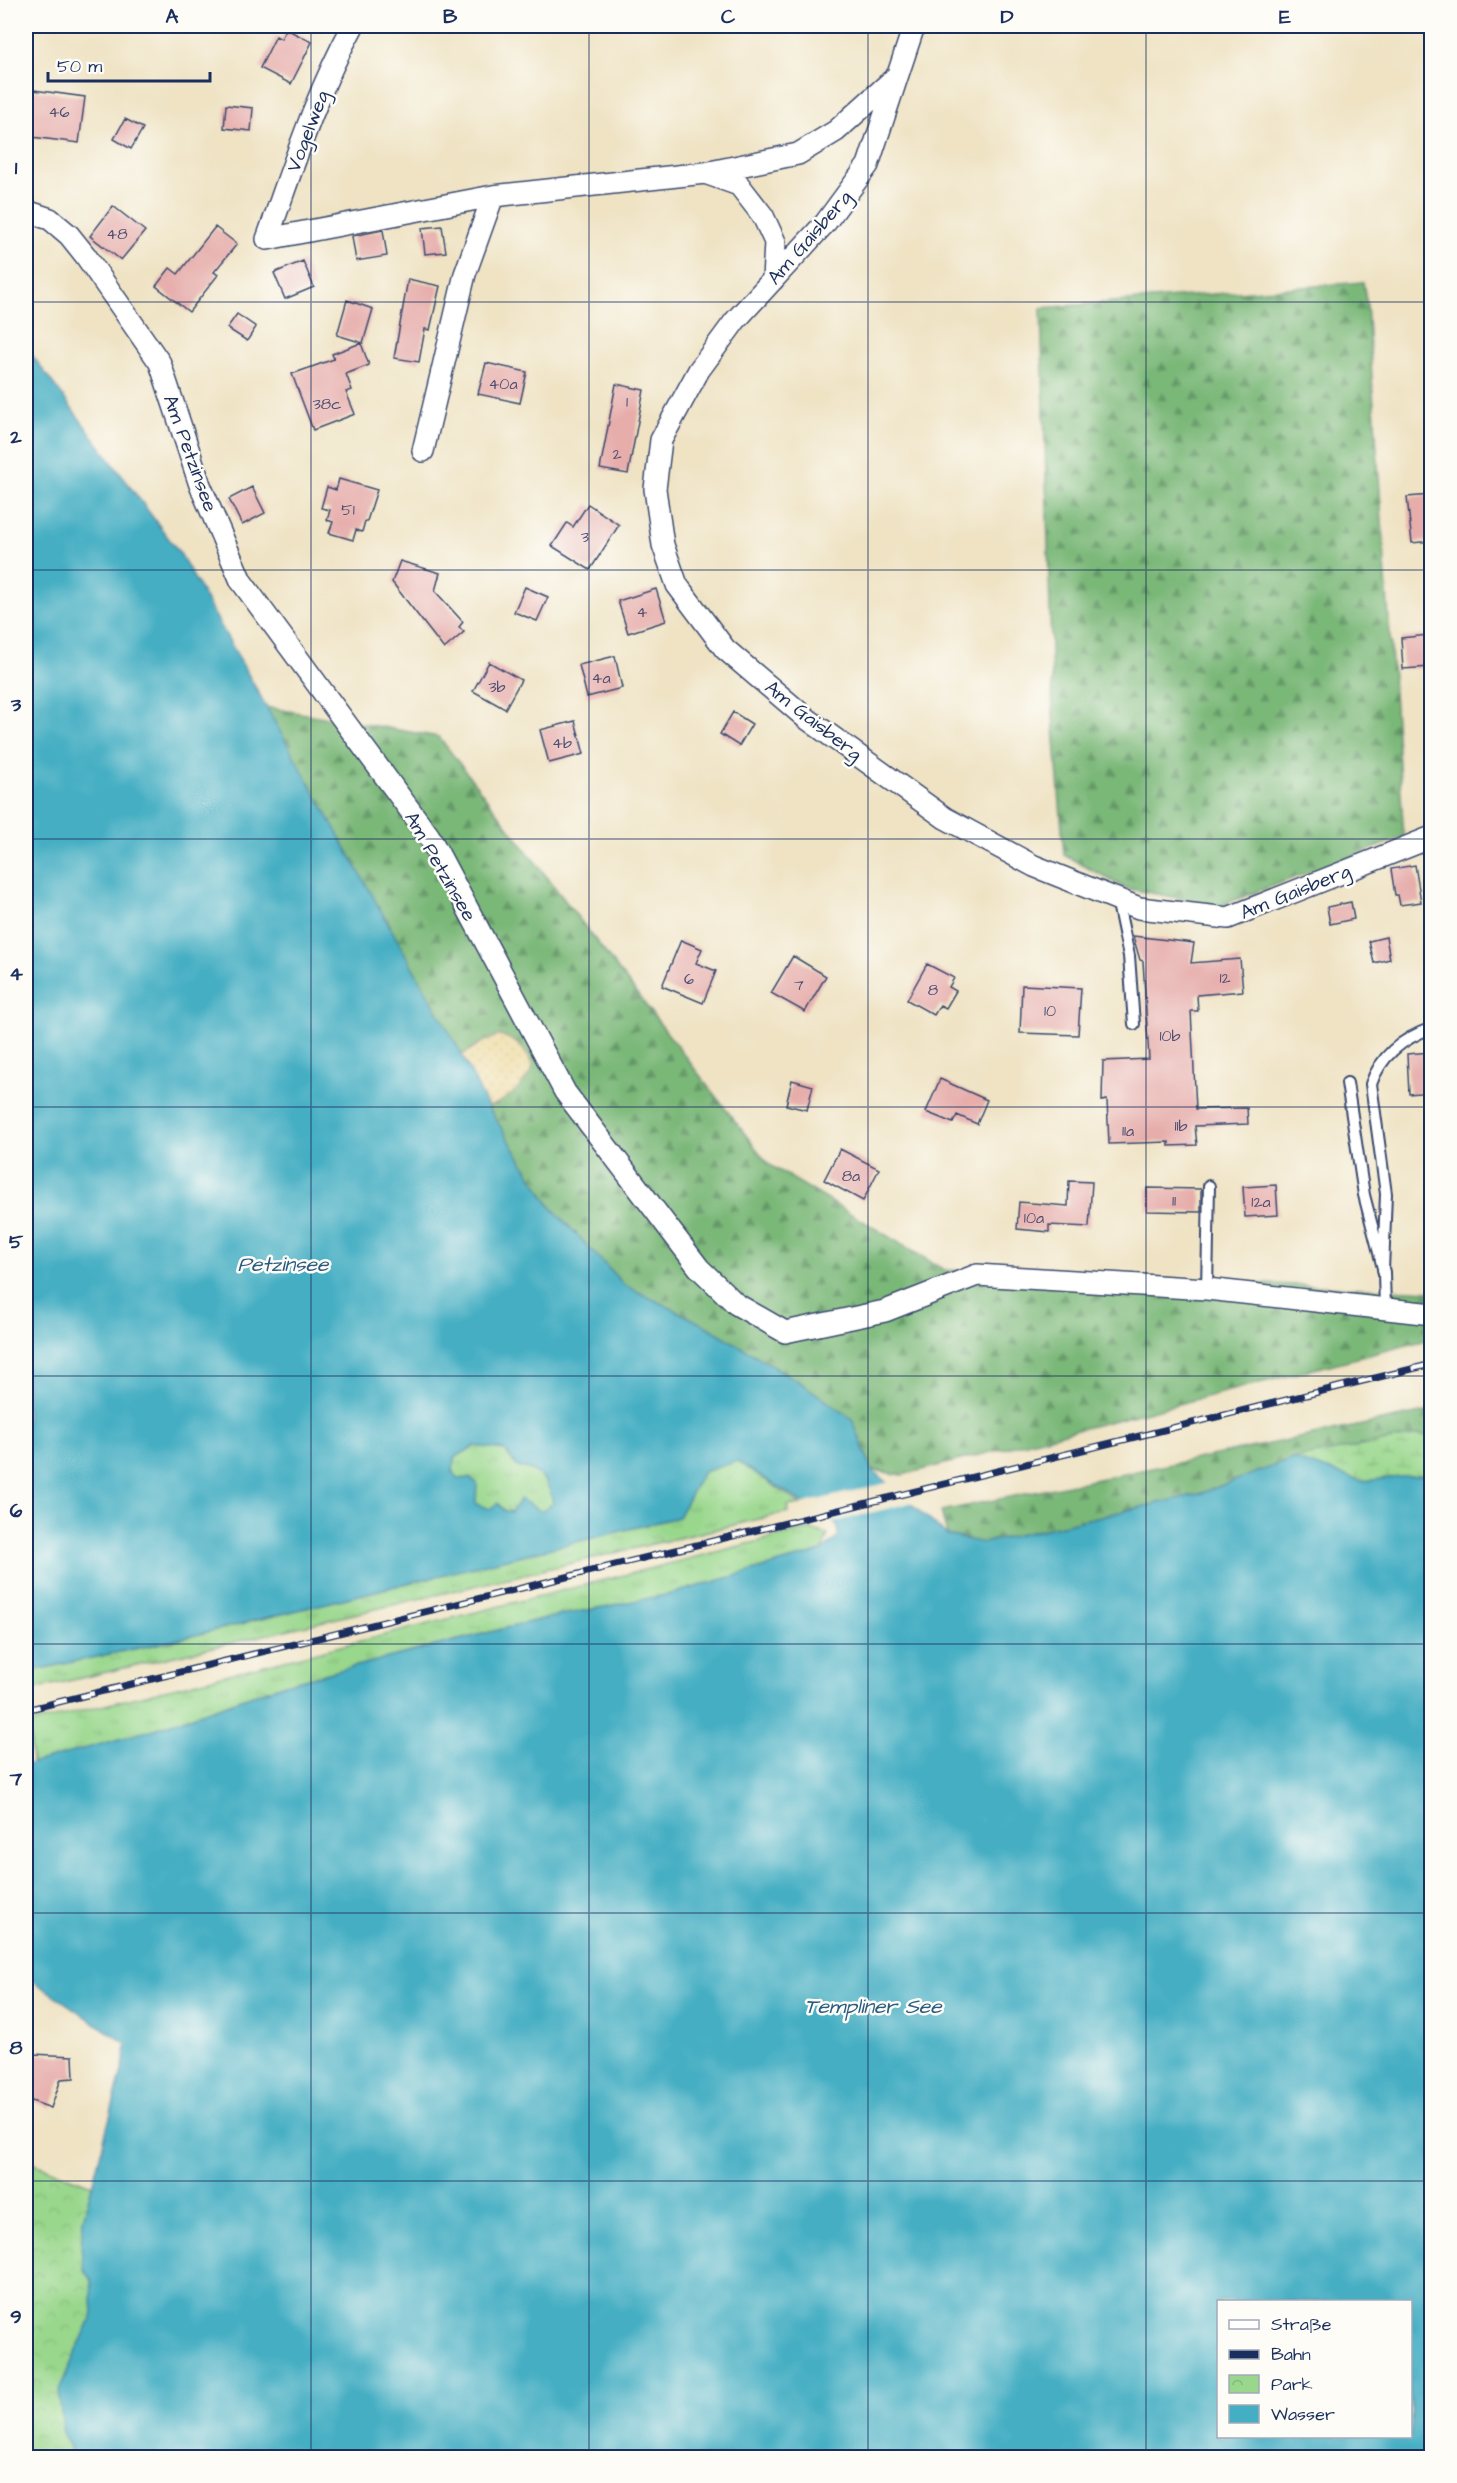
<svg xmlns="http://www.w3.org/2000/svg" width="1457" height="2483" viewBox="0 0 1457 2483" font-family="'Architects Daughter',sans-serif">
  <style>
    .grass { fill: url(#grass-tufts); stroke: #5a8375; stroke-width: 1.5 }
    .forest { fill: url(#forest-firs); stroke: #4a746b; stroke-width: 1.5 }
    .wetland { fill: url(#wetland-marsh); stroke: #5a8375; stroke-width: 1.5 }
    .sand { fill: url(#sand-dots); stroke: #84847e; stroke-width: 1.5 }
    .park { fill: url(#park-crowns); stroke: #5a8375; stroke-width: 1.5 }
    .water { fill: #44aec3; stroke: #306e90; stroke-width: 1.5; fill-rule: evenodd }
    .pier { fill: #efe3c4 }
    .building { fill: #e6adab }
    .lines { fill: none; stroke-linecap: round; stroke-linejoin: round }
    .service-casing { stroke: #3b4a6d; stroke-width: 14 }
    .minor-casing { stroke: #3b4a6d; stroke-width: 24 }
    .service { stroke: #fff; stroke-width: 10 }
    .minor { stroke: #fff; stroke-width: 21 }
    .rail-casing { stroke: #1b2f5e; stroke-width: 7 }
    .rail { stroke: #fdfcf7; stroke-width: 4.5; stroke-dasharray: 14; stroke-linecap: butt }
    .grid { fill: none; stroke: #1b2f5e; stroke-width: 1.5; stroke-opacity: 0.55 }
    .labels { text-anchor: middle; stroke-width: 5; stroke-linejoin: round; paint-order: stroke }
    .number-label { font-size: 16px; fill: #4e4e71 }
    .street-label { font-size: 20px; fill: #1b2f5e; stroke: #fdfcf7 }
    .water-label { font-size: 21px; font-style: italic; fill: #295b81; stroke: #fdfcf7 }
    .neatline { fill: none; stroke: #1b2f5e; stroke-width: 2 }
    .grid-label { font-size: 20px; text-anchor: middle; font-weight: bold; fill: #1b2f5e }
  </style>
  <defs>
    <pattern id="grass-tufts" width="24" height="20" patternUnits="userSpaceOnUse" patternTransform="scale(1.5)"><rect width="24" height="20" fill="#99d78c"/><path d="M3 7l-1-3M5 7V3M7 7l1-3M15 17l-1-3M17 17v-4M19 17l1-3" fill="none" stroke="#83b97b"/></pattern>
    <pattern id="forest-firs" width="22" height="20" patternUnits="userSpaceOnUse" patternTransform="scale(1.5)"><rect width="22" height="20" fill="#7ab878"/><path d="M5 1l3.5 6h-7zM16 11l3.5 6h-7z" fill="#639666"/></pattern>
    <pattern id="wetland-marsh" width="20" height="14" patternUnits="userSpaceOnUse" patternTransform="scale(1.5)"><rect width="20" height="14" fill="#99d78c"/><path d="M1 5h8M5 5V1M11 12h8M15 12V8" fill="none" stroke="#83b97b"/></pattern>
    <pattern id="sand-dots" width="8" height="8" patternUnits="userSpaceOnUse" patternTransform="scale(1.5)"><rect width="8" height="8" fill="#eeda9e"/><path d="M2 2h.1M6 6h.1" fill="none" stroke="#ccbb8a" stroke-width="1.8" stroke-linecap="round"/></pattern>
    <pattern id="park-crowns" width="20" height="18" patternUnits="userSpaceOnUse" patternTransform="scale(1.5)"><rect width="20" height="18" fill="#99d78c"/><path d="M2 6a3 3 0 1 1 6 0M12 15a3 3 0 1 1 6 0" fill="none" stroke="#83b97b"/></pattern>
  </defs>
  <rect width="100%" height="100%" fill="#fdfcf7"/>
  <filter id="ink" filterUnits="userSpaceOnUse"><feTurbulence type="fractalNoise" baseFrequency=".0167" numOctaves="2"/><feDisplacementMap in="SourceGraphic" scale="12" xChannelSelector="R" yChannelSelector="G"/><feConvolveMatrix kernelMatrix="1 2 1 2 8 2 1 2 1" color-interpolation-filters="sRGB"/></filter>
  <filter id="wash" filterUnits="userSpaceOnUse"><feTurbulence type="fractalNoise" baseFrequency=".008" numOctaves="4" result="noise"/><feDisplacementMap in="SourceGraphic" scale="24" xChannelSelector="R" yChannelSelector="G"/><feGaussianBlur stdDeviation="1.35" result="paint"/><feColorMatrix in="noise" values="0 0 0 0 0 0 0 0 0 0 0 0 0 0 0 0 0 1.4 0 .05"/><feComposite in="paint" operator="in"/></filter>
  <g filter="url(#wash)">
    <rect width="100%" height="100%" fill="#efe3c4"/>
    <path class="grass" d="M475,1446L505,1450L517,1467C540,1469 549,1481 554,1503L541,1512L505,1511L497,1503L491,1510L476,1504L469,1478L457,1479L452,1473L454,1458Z
      M737,1461L801,1504L788,1506L789,1512L26,1691V1672L171,1641L678,1517L703,1472Z
      M808,1529L828,1534L822,1551L671,1594L541,1619L285,1684L155,1729L32,1764L29,1724Z"/>
    <path class="forest" d="M1363,282L1367,305L1404,837L1219,906L1125,888L1064,855L1053,715L1041,308Z
      M265,707L439,737L768,1164L944,1270L1431,1291V1339L902,1475L872,1470L852,1419L801,1383L708,1327L624,1285L550,1206L488,1107L497,1104L481,1043L462,1055Z
      M1431,1411V1437L1419,1435L1293,1459L1199,1494L982,1543L947,1535L941,1511Z"/>
    <path class="wetland" d="M1419,1435L1431,1437V1474L1362,1481L1293,1459Z"/>
    <path class="sand" d="M500,1035C519,1042 526,1049 533,1068C523,1086 509,1100 488,1107L462,1055L481,1043Z"/>
    <path class="park" d="M26,2161L92,2185L83,2220L84,2270L91,2278L93,2314L60,2390L63,2433L74,2457H26Z"/>
    <path class="water" d="M26,349L29,351L181,555L462,1055L488,1107L550,1206L624,1285L708,1327L801,1383L852,1419L872,1470L947,1535L983,1543L1199,1494L1293,1459L1362,1481L1431,1474V2457H74L63,2433L59,2390L93,2314L91,2278L84,2270L81,2247L83,2220L124,2063L126,2044L26,1976V1765L155,1729L285,1684L542,1619L671,1594L822,1551L838,1537L837,1524L737,1461L703,1472L678,1517L171,1641L26,1672ZM475,1446L505,1450L517,1467C540,1469 549,1481 553,1503L541,1511L520,1499L511,1512L505,1511L497,1503L490,1509L476,1504L477,1483L469,1478L457,1479L453,1473L454,1458ZM1218,2302H1410V2436H1218Z"/>
    <path class="pier" d="M890,1482L914,1502L830,1523L802,1506L801,1504Z"/>
    <g id="blocks">
      <path class="building" d="M286,29L312,42L291,84L260,68L276,36L281,39Z
        M26,89L85,97L79,143L32,137L34,125L26,124Z
        M226,105L253,108L251,131L224,128Z
        M125,119L143,128L131,149L114,139Z
        M113,206L145,231L121,260L90,236Z
        M442,226L446,252L425,254L422,228Z
        M215,227L237,244L214,272L218,275L189,312L156,286L170,268L178,274Z
        M383,230L387,256L356,261L352,236Z
        M303,261L314,287L285,299L274,273Z
        M408,279L440,286L430,330L425,329L419,362L394,358Z
        M347,300L373,309L363,343L337,335Z
        M237,314L256,327L247,341L227,328Z
        M361,343L369,365L346,374L352,390L346,392L355,414L313,430L292,374L334,359L332,354Z
        M486,363L527,372L520,403L478,394Z
        M616,384L644,390L628,474L600,469Z
        M339,479L377,490L367,521H365L362,532L356,530L353,540L329,533L333,522L327,520L330,510L321,508L327,487L336,490Z
        M252,487L265,513L242,525L229,499Z
        M1431,495V541L1412,543L1407,497Z
        M588,504L619,525L590,570L552,546L567,523L573,527Z
        M400,561L440,573L435,591L463,622L459,627L464,632L444,649L392,582Z
        M525,587L548,597L537,621L514,612Z
        M656,589L666,621L628,633L618,601Z
        M1428,635L1430,667L1403,669L1401,638Z
        M615,656L622,688L587,697L579,665Z
        M489,662L521,680L505,709L473,691Z
        M733,712L752,724L739,746L720,734Z
        M575,721L584,754L549,763L540,730Z
        M1415,865L1421,902L1400,905L1398,895H1395L1391,869Z
        M1351,902L1354,919L1330,924L1327,907Z
        M1133,936L1194,943L1191,963L1240,959L1243,991L1197,995L1198,1011H1191L1196,1109L1247,1108L1248,1124L1195,1126L1197,1145L1169,1146V1142L1109,1144L1107,1100L1102,1101L1103,1061L1149,1059L1143,961L1140,960Z
        M1386,937L1390,959L1374,963L1369,941Z
        M681,940L702,949L696,963L716,971L703,1003L662,986Z
        M793,956L826,976L805,1012L771,993Z
        M927,964L954,978L949,987L956,991L946,1008L940,1005L934,1015L907,1000Z
        M1022,985L1081,988L1078,1035L1020,1033Z
        M1431,1052V1092L1409,1094L1407,1054Z
        M940,1079L987,1100L977,1124L957,1115L953,1123L926,1112Z
        M792,1080L813,1086L807,1110L786,1105Z
        M840,1149L879,1169L863,1201L824,1180Z
        M1069,1181L1092,1182L1089,1227L1049,1225V1232L1017,1229L1019,1202L1068,1206Z
        M1276,1185L1278,1215L1245,1217L1243,1187Z
        M1147,1188L1201,1189V1212L1147,1211Z
        M32,2054L73,2056L74,2078L61,2079L51,2108L26,2099V2074Z"/>
    </g>
  </g>
  <g filter="url(#ink)">
    <use href="#blocks" fill-opacity="0" stroke="#3b4a6d" stroke-width="1.5"/>
    <g class="lines">
      <defs>
        <path id="service" d="M1117,899L1129,956L1134,1024
          M1347,1083L1364,1195L1384,1272L1385,1309
          M1383,1270L1386,1194L1371,1084C1381,1055 1403,1038 1432,1028
          M1207,1289L1209,1186"/>
        <path id="minor" d="M914,26L868,165L826,222L735,321L699,370L661,440L655,489L663,545L677,585L725,649L806,718L945,818L1034,866L1139,908L1228,918L1432,837
          M705,173L798,154L836,131L897,76
          M26,211L50,219L69,235L85,255L160,363L200,485L241,581L429,836L565,1092L699,1268L736,1304L785,1332L885,1311L977,1275L1207,1289L1432,1314
          M267,239L493,196L705,173L739,185L763,216L775,242L773,280
          M267,239C293,167 316,93 353,26
          M423,451L465,274L493,196"/>
      </defs>
      <use href="#service" class="service-casing"/>
      <use href="#minor" class="minor-casing"/>
      <use href="#service" class="service"/>
      <use href="#minor" class="minor"/>
      <defs>
        <path id="rail" d="M26,1710L1432,1364"/>
      </defs>
      <use href="#rail" class="rail-casing"/>
      <use href="#rail" class="rail"/>
    </g>
  </g>
  <path class="grid" d="M311,26V2458M589,26V2458M868,26V2458M1146,26V2458M26,302H1432M26,570H1432M26,839H1432M26,1107H1432M26,1376H1432M26,1644H1432M26,1913H1432M26,2181H1432"/>
  <g class="labels">
    <g class="number-label">
      <text x="59" y="117">46</text>
      <text x="117" y="239">48</text>
      <text x="503" y="389">40a</text>
      <text x="627" y="407">1</text>
      <text x="327" y="409">38c</text>
      <text x="617" y="459">2</text>
      <text x="348" y="515">51</text>
      <text x="585" y="542">3</text>
      <text x="642" y="617">4</text>
      <text x="601" y="683">4a</text>
      <text x="497" y="692">3b</text>
      <text x="562" y="748">4b</text>
      <text x="1225" y="983">12</text>
      <text x="689" y="984">6</text>
      <text x="799" y="990">7</text>
      <text x="933" y="995">8</text>
      <text x="1050" y="1016">10</text>
      <text x="1170" y="1041">10b</text>
      <text x="1181" y="1131">11b</text>
      <text x="1128" y="1136">11a</text>
      <text x="851" y="1181">8a</text>
      <text x="1174" y="1206">11</text>
      <text x="1261" y="1207">12a</text>
      <text x="1034" y="1223">10a</text>
    </g>
    <g class="street-label">
      <text transform="translate(307 131) rotate(-69)" y="7">Vogelweg</text>
      <text transform="translate(809 237) rotate(-49)" y="7">Am Gaisberg</text>
      <text transform="translate(191 453) rotate(70)" y="7">Am Petzinsee</text>
      <text transform="translate(814 720) rotate(38)" y="7">Am Gaisberg</text>
      <text transform="translate(441 866) rotate(60)" y="7">Am Petzinsee</text>
      <text transform="translate(1295 891) rotate(-22)" y="7">Am Gaisberg</text>
    </g>
    <g class="water-label">
      <text x="283" y="1271">Petzinsee</text>
      <text x="873" y="2013">Templiner See</text>
    </g>
  </g>
  <rect width="1457" height="2483" fill="none" stroke="#fdfcf7" stroke-width="66"/>
  <rect x="1217" y="2300" width="195" height="138" fill="#fdfcf7" stroke="#a3aaba" stroke-width="1.5"/>
  <rect x="1229" y="2320" width="30" height="9" fill="#ffffff" stroke="#a3aaba" stroke-width="1.5"/>
  <text x="1271" y="2330" font-size="18" fill="#1b2f5e">Straße</text>
  <rect x="1229" y="2350" width="30" height="9" fill="#1b2f5e" stroke="#a3aaba" stroke-width="1.5"/>
  <text x="1271" y="2360" font-size="18" fill="#1b2f5e">Bahn</text>
  <rect x="1229" y="2375" width="30" height="18" fill="url(#park-crowns)" stroke="#a3aaba" stroke-width="1.5"/>
  <text x="1271" y="2390" font-size="18" fill="#1b2f5e">Park</text>
  <rect x="1229" y="2405" width="30" height="18" fill="#44aec3" stroke="#a3aaba" stroke-width="1.5"/>
  <text x="1271" y="2420" font-size="18" fill="#1b2f5e">Wasser</text>
  <path d="M48 72v9h162v-9" fill="none" stroke="#1b2f5e" stroke-width="3"/>
  <text x="57" y="72" font-size="18" fill="#1b2f5e" stroke="#fdfcf7" stroke-width="4.5" paint-order="stroke">50 m</text>
  <rect x="33" y="33" width="1391" height="2417" class="neatline"/>
  <g class="grid-label">
    <text x="172" y="23">A</text>
    <text x="450" y="23">B</text>
    <text x="728" y="23">C</text>
    <text x="1007" y="23">D</text>
    <text x="1285" y="23">E</text>
    <text x="16" y="174">1</text>
    <text x="16" y="443">2</text>
    <text x="16" y="711">3</text>
    <text x="16" y="980">4</text>
    <text x="16" y="1248">5</text>
    <text x="16" y="1517">6</text>
    <text x="16" y="1785">7</text>
    <text x="16" y="2054">8</text>
    <text x="16" y="2323">9</text>
  </g>
</svg>
